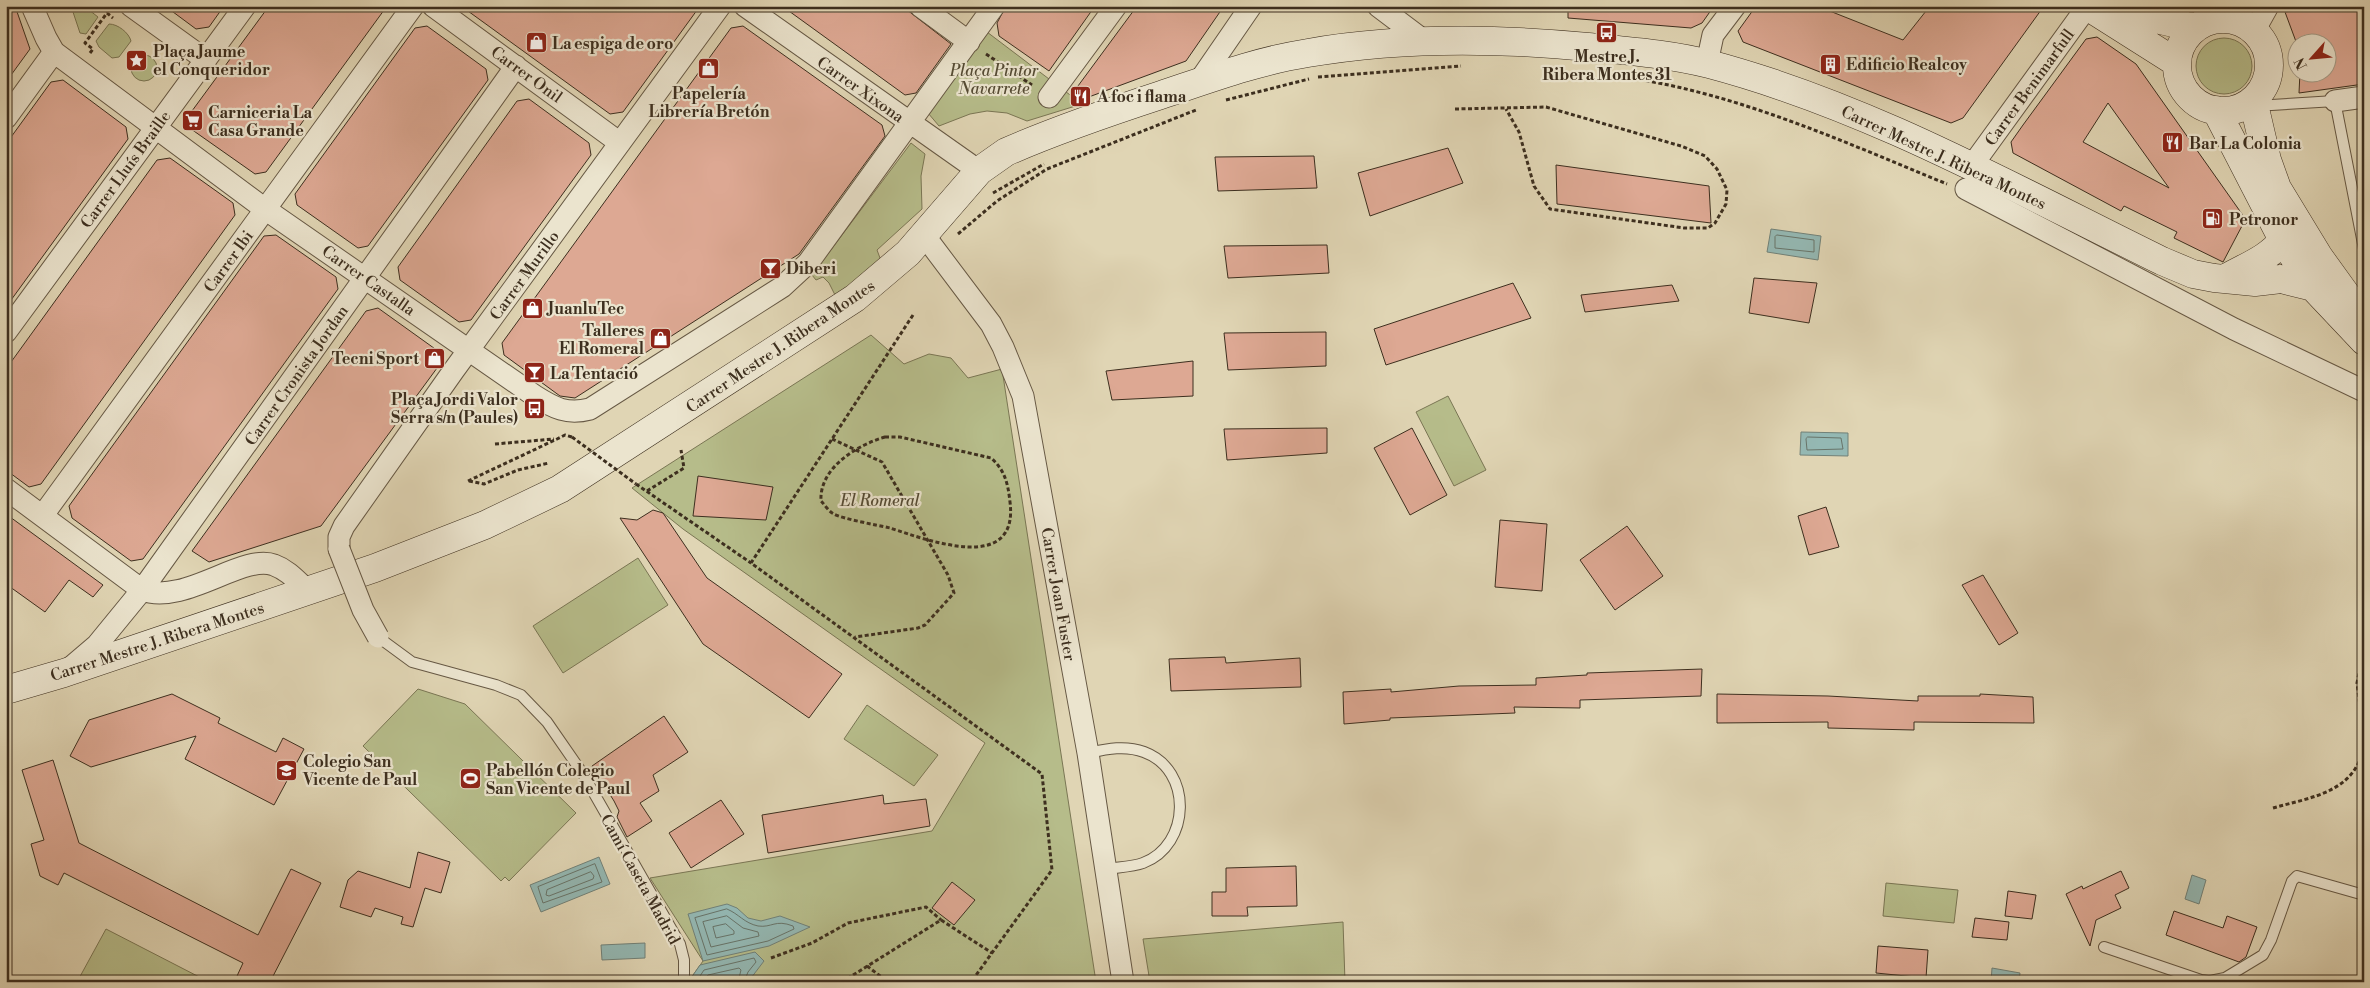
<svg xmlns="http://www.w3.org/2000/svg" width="2370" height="988" viewBox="0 0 2370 988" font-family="'Libre Bodoni',serif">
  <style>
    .green { fill: #b6bc8a; stroke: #7a7654 }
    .water { fill: #94b8b3; stroke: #718178 }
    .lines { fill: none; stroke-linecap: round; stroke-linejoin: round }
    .shore { stroke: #687469; stroke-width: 1 }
    .building { fill: #dda893; stroke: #3d2f1f; fill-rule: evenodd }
    .lane-casing { stroke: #665844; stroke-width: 12 }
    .street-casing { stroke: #665844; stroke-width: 23 }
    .secondary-casing { stroke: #3d2f1f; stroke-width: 29 }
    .path { stroke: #3d2f1f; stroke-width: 3; stroke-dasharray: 4 2.5; stroke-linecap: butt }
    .lane { stroke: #ebe4ce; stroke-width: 10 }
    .street { stroke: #ebe4ce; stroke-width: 21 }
    .secondary { stroke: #ebe4ce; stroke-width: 28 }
    .street-bridge-casing { stroke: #665844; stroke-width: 23; stroke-linecap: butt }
    .path-bridge { stroke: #3d2f1f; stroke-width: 3; stroke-dasharray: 4 2.5; stroke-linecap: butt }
    .street-bridge { stroke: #ebe4ce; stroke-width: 21 }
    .labels { text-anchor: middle; stroke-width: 4.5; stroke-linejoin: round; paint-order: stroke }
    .poi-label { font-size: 16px; font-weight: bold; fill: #3d2f1f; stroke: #ebe4ce; text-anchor: start }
    .park-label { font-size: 16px; font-style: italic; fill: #554b34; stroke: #ebe4ce }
    .street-label { font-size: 16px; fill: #3d2f1f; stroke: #ebe4ce }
  </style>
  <rect width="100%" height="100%" fill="#e0d5b4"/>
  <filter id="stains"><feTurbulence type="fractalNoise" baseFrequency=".004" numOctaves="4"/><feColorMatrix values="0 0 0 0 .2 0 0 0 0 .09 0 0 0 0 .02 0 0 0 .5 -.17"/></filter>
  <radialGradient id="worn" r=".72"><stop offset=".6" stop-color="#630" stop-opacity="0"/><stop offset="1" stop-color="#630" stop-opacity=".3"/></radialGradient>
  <path class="green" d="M71,6H84L98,17L86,34L80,33Z
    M109,24C118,24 129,33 131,41L119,57L112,58L99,47L96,41Z
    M987,32L1082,104L1027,121L1007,113L987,111L970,114L939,126L928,113Z
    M2196 66a28 28 0 1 1 56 0a28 28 0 1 1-56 0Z
    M131 68a13 13 0 1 1 26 0a13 13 0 1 1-26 0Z
    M911,143L925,154L921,176L922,209L877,250L880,258L878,264L836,297L829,283L823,277L816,280L812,275Z
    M871,335L904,364L929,354L951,358L968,378L1002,369L1096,982H692L691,978L703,961L650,878L932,831L985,743L683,529L632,488Z
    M1448,396L1486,470L1454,486L1416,412Z
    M638,558L668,605L563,673L533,626Z
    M418,689L465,704L576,813L509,881L505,877L501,881L363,746Z
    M867,705L938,755L914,786L844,739Z
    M1886,883L1958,890L1954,923L1883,916Z
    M1343,922L1345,982H1150L1143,939Z
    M106,929L209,982H77Z"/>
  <path class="water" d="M1771,229L1821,236L1818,260L1767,252Z
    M1801,432L1848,433V456L1800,455Z
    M599,857L610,884L541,912L530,885Z
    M2192,875L2206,880L2199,904L2185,899Z
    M727,904L737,908L748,918L761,921L780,916L810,927L769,946L703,961L688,914Z
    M645,943V958L602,960L601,945Z
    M755,952L764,961L748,982H692L691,978L700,965Z
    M1992,968L2020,973L2019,982H1991Z"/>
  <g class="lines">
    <path class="shore" d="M1777,235L1814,240V252L1775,248V237Z
      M1808,437L1841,438L1843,449L1807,450L1806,439Z
      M595,864L602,882L543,903L538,887Z
      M591,872L594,876L593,879L549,896L546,895L547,890Z
      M727,909C739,914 744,923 758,926C772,928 775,919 793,926L794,929L768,941L707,955L695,918Z
      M727,916L743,928L758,932L759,936L711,947L703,922Z
      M726,924L734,931V934L716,938L713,927Z
      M696,982L704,970L754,958L756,962L748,972L744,982
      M703,982L708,975L739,968L741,970L738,982"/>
  </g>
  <path class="building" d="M6,6H15L30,49L6,82Z
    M165,6H224L209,27L196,29Z
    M269,6H387L266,172L255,174L191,129L189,115Z
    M461,6H700L623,112L610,114Z
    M782,6H902L951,44L916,93L905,95Z
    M1006,6H1095L1049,71L999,36L997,23Z
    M1137,6H1224L1186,61L1086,98L1075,90Z
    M1568,6H1714L1702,23L1691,28L1568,18Z
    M1756,6H1817L1903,40L1930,6H2044L1963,118L1951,123L1743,42L1738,31Z
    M2327,6H2364V84L2299,93L2300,72H2328V42H2298V47L2285,12Z
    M427,26L486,69L488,80L368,246L358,248L297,205L295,194L415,28Z
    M743,26L882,125L885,136L799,254L575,398L560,396L504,355L502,343L731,28Z
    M2097,37L2136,64L2242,214L2243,224L2223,262L2174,238L2177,232L2124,206L2121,211L2013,153L2011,142L2023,125L2086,39ZM2108,103L2169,188L2083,142Z
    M63,80L126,127L128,139L6,307V144L51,82Z
    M529,99L589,143L591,155L471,320L459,322L400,280L398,267L517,101Z
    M1448,148L1463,183L1370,216L1358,173Z
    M1314,156L1317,188L1218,191L1215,157Z
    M170,158L233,203L235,215L41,484L29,487L6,470V369L157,160Z
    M1556,165L1709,186L1711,223L1557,204Z
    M276,235L336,277L338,289L143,559L131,561L72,518L69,506L264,236Z
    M1327,245L1329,273L1228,278L1224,246Z
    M1754,278L1817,283L1809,323L1749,313Z
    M1513,283L1531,318L1386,365L1374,329Z
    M1672,285L1679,301L1585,312L1581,295Z
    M378,308L438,351L440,364L321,526L209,562L192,551L366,311Z
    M1326,332V366L1228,370L1224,333Z
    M1193,361V396L1112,400L1106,371Z
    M1327,428V453L1227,460L1224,429Z
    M1412,428L1447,495L1410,515L1374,448Z
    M698,476L773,487L766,520L693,516Z
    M1826,507L1839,547L1809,555L1798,516Z
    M653,510L663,513L707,578L842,674L809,718L703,644L620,518L637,520Z
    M6,514L103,585L93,597L69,580L45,612L6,584Z
    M1500,520L1547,524L1542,591L1495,587Z
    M1627,526L1663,576L1615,610L1580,560Z
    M1983,575L2018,633L1999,645L1962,585Z
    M1225,657L1226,663L1300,658L1301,687L1171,691L1169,659Z
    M1702,669L1701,696L1580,700V708L1514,707L1515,713L1390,718V720L1344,724L1343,692L1391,689V692L1459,686L1536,685V678L1587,675V673Z
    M172,694L220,718L218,723L276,752L283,738L304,749L274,805L185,759L196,736L91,767L70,756L89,720Z
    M1717,694L1828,696L1918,701V696H1980V694L2033,697L2034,723L1914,722V730L1828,728V722L1717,723Z
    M664,716L688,752L653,775L659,791L640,803L652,821L627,837L617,817L619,811L614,801L592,766Z
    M53,760L79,843L258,935L291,869L321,883L270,982H249L237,976L243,963L64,873L58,885L40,876L31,844L44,840L22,770Z
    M883,795L884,804L926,799L930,826L768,853L762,815Z
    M721,800L744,834L691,868L669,833Z
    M418,852L450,862L441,893L425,888L413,927L401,924L403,917L375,908L371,917L340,907L348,880L358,871L410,888Z
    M1296,866L1297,906L1247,907L1248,916H1212V892H1226V868Z
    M2121,871L2129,888L2115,895L2121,908L2096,920L2090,946L2066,894L2082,886L2083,889Z
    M952,882L975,900L954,925L932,908Z
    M2008,891L2036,895L2032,919L2005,916Z
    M2174,911L2223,928L2227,916L2257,927L2246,957L2239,962L2166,935Z
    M1975,918L2009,922L2007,940L1972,937Z
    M1878,946L1928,950L1926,978L1876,973Z"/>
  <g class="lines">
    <defs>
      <path id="lane" d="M2255,106L2335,101L2364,249
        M378,637L412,662L496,685L521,695L547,722L583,774L680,944L684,960V982
        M1088,753C1107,749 1125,745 1144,752C1193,770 1191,845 1143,863C1132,867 1118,867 1106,869
        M2104,947L2201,980L2210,981L2225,978L2263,955L2271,940L2292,881L2297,876L2364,895"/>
      <path id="street" d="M32,6L46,38L54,52L265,209L535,396C554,408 567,415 590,409L782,287L808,263L994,6
        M131,6L206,60
        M433,6L620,143
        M745,6L979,171
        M920,6L969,42
        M1378,6L1423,40
        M2228,19L2241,6
        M2254,31L2268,6
        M1707,63L1713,35L1735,6
        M1198,83L1251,6
        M1049,97L1116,6
        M2335,101L2364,97
        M6,118L54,52
        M1971,167L2087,7
        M1966,189L2234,329L2364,391
        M924,235L991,324L1003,347L1023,396L1088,753L1123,982
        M6,332L245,6
        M6,489L142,590C184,606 243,553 274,565C288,570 297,581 308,591
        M43,515L413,6
        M339,549V537L344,526L454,370L720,6
        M70,668L97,645L142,590L516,66"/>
      <path id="secondary" d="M2087,6L2177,63
        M2124,6L2139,15L2195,28
        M2177 65a46 46 0 1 1 92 0a46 46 0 1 1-92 0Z
        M2253,100L2267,160L2277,188L2319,257L2363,318
        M2216,110L2283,240L2313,287L2364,341
        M2226,278C2247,266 2268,259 2283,240
        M6,690L64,673L375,568L485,525L560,489L855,298L908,253L979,171L1006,152C1056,130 1109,112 1161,95C1209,79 1257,61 1308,53C1400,37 1495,38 1588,47C1628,51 1670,54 1709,64C1868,106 2015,189 2162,261L2193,274L2214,278L2255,282L2281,279L2313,287"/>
    </defs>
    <use href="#lane" class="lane-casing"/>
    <use href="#street" class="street-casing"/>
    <use href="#secondary" class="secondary-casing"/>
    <path class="path" d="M90,53L93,49L85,43L107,13L113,18
      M986,54L1032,85
      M1607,75C1726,88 1837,139 1947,184
      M1318,77L1461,66
      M1226,100L1309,79
      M1455,109L1546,107L1681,146L1705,156L1717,169L1727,190L1726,204L1715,223L1708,228H1684L1550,209L1534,186L1519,132L1506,109
      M993,193L1044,164
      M958,234L997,201L1047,169L1196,110
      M913,315L751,563L1042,774L1052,870L971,982
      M885,437H900L991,458C1005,470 1008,484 1010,502C1019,575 927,540 890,528C877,525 843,519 834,514C829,512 825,505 821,501C819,468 857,445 885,437Z
      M832,439L882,462L948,575L954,593L925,625L918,628L855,637
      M495,444L554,439
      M468,481L557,439L565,435L572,437
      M469,481L484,484L518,470L549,463
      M636,484L751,563
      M647,491L684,468L681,450
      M2364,648L2357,683L2364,738
      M2273,808C2312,797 2358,792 2364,743
      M771,958L812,943L848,923L926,907L941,920
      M867,966L888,982
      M842,982L941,920L992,953"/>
    <use href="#lane" class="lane"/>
    <use href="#street" class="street"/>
    <use href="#secondary" class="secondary"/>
    <defs>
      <path id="street-bridge" d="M339,549L363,610L378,637"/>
    </defs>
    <use href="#street-bridge" class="street-bridge-casing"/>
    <path class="path-bridge" d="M572,437L636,484"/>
    <use href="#street-bridge" class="street-bridge"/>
  </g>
  <defs>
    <symbol id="bus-square" viewBox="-11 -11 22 22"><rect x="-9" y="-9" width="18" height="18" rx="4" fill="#8f2418" stroke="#ebe4ce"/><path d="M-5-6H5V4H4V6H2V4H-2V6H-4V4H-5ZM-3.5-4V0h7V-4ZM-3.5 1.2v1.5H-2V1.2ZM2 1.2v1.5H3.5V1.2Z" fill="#fff"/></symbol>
    <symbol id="shop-square" viewBox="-11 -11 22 22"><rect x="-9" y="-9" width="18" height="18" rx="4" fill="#8f2418" stroke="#ebe4ce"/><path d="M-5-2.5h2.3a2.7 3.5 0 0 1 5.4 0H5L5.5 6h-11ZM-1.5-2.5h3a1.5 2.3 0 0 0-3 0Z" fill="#fff"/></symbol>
    <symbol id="sight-square" viewBox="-11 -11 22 22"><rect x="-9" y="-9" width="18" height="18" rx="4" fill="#8f2418" stroke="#ebe4ce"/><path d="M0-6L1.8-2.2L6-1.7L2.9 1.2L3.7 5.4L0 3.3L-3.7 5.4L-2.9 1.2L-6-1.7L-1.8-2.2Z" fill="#fff"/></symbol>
    <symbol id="building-square" viewBox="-11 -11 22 22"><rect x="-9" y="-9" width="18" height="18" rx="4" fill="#8f2418" stroke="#ebe4ce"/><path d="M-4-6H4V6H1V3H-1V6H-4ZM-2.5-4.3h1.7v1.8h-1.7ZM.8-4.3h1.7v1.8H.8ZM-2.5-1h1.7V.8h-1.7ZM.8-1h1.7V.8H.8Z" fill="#fff"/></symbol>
    <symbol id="restaurant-square" viewBox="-11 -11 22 22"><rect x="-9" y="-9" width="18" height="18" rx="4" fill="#8f2418" stroke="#ebe4ce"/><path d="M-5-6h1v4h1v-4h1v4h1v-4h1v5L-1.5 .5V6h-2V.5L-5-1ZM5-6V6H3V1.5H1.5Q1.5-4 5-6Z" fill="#fff"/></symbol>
    <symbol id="supermarket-square" viewBox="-11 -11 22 22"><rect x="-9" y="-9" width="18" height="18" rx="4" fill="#8f2418" stroke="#ebe4ce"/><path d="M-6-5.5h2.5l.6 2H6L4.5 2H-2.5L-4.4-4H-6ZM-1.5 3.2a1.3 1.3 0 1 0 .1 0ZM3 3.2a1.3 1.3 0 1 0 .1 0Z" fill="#fff"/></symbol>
    <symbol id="fuel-square" viewBox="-11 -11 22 22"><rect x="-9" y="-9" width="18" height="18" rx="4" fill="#8f2418" stroke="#ebe4ce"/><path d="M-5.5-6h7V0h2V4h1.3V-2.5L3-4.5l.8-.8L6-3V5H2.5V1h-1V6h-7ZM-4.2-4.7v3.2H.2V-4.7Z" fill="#fff"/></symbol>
    <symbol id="bar-square" viewBox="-11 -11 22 22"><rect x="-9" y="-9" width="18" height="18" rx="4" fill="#8f2418" stroke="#ebe4ce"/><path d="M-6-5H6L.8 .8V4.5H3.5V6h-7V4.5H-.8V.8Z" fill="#fff"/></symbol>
    <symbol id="school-square" viewBox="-11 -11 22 22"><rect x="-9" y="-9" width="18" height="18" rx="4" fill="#8f2418" stroke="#ebe4ce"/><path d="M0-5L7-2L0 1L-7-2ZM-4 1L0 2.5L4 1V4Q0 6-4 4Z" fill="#fff"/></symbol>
    <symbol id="stadium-square" viewBox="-11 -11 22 22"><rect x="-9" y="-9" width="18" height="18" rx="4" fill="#8f2418" stroke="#ebe4ce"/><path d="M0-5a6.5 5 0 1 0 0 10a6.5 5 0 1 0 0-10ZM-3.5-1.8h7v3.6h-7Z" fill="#fff"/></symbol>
  </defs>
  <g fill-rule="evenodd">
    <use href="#bus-square" x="1594" y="20" width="25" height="25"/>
    <use href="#shop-square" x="524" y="30" width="25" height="25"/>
    <use href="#sight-square" x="124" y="48" width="25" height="25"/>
    <use href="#building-square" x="1818" y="52" width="25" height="25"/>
    <use href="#shop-square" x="696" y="56" width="25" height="25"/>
    <use href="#restaurant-square" x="1068" y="84" width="25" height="25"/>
    <use href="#supermarket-square" x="180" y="108" width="25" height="25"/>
    <use href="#restaurant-square" x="2160" y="130" width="25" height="25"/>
    <use href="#fuel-square" x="2200" y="206" width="25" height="25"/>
    <use href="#bar-square" x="758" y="256" width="25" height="25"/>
    <use href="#shop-square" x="520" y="296" width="25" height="25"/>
    <use href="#shop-square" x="648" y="326" width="25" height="25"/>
    <use href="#shop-square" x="422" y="346" width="25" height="25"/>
    <use href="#bar-square" x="522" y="360" width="25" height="25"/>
    <use href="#bus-square" x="522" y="396" width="25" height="25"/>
    <use href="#school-square" x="274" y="758" width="25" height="25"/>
    <use href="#stadium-square" x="458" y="766" width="25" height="25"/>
  </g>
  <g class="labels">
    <g class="poi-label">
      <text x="552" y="49">La espiga de oro</text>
      <text x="153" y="57">Plaça Jaume<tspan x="153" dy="18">el Conqueridor</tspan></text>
      <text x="1607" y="62" text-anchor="middle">Mestre J.<tspan x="1607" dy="18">Ribera Montes 31</tspan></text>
      <text x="1846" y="70">Edificio Realcoy</text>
      <text x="709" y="99" text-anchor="middle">Papelería<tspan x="709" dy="18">Librería Bretón</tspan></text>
      <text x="1097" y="102">A foc i flama</text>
      <text x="208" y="118">Carniceria La<tspan x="208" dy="18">Casa Grande</tspan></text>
      <text x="2189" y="149">Bar La Colonia</text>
      <text x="2229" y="225">Petronor</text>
      <text x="786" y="274">Diberi</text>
      <text x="548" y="314">JuanluTec</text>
      <text x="644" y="336" text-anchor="end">Talleres<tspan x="644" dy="18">El Romeral</tspan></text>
      <text x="419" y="364" text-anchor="end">Tecni Sport</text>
      <text x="550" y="379">La Tentació</text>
      <text x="518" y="405" text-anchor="end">Plaça Jordi Valor<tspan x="518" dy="18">Serra s/n (Paules)</tspan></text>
      <text x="303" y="767">Colegio San<tspan x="303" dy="18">Vicente de Paul</tspan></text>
      <text x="486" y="776">Pabellón Colegio<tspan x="486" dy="18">San Vicente de Paul</tspan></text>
    </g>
    <g class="park-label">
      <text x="994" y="76">Plaça Pintor<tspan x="994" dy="18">Navarrete</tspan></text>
      <text x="880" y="506">El Romeral</text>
    </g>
    <g class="street-label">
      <text transform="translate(527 74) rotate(36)" y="6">Carrer Onil</text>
      <text transform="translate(2029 87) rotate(-54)" y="6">Carrer Benimarfull</text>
      <text transform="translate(861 89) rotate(35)" y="6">Carrer Xixona</text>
      <text transform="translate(1944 157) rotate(25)" y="6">Carrer Mestre J. Ribera Montes</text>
      <text transform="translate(125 169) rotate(-54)" y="6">Carrer Lluís Braille</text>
      <text transform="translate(228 261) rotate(-54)" y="6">Carrer Ibi</text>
      <text transform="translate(524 275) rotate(-54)" y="6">Carrer Murillo</text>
      <text transform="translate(369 280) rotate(35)" y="6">Carrer Castalla</text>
      <text transform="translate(780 346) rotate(-34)" y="6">Carrer Mestre J. Ribera Montes</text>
      <text transform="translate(296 375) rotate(-55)" y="6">Carrer Cronista Jordan</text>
      <text transform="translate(1059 594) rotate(80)" y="6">Carrer Joan Fuster</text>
      <text transform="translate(157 641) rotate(-18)" y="6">Carrer Mestre J. Ribera Montes</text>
      <text transform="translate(641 879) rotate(61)" y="6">Camí Caseta Madrid</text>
    </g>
  </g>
  <rect width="2370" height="988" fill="none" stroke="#e0d5b4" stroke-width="25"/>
  <rect x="8" y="8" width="2355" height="973" fill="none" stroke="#3d2f1f" stroke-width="2.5"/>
  <rect x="12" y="12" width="2345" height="963" fill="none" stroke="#3d2f1f"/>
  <g transform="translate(2312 58) rotate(243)"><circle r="24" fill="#ebe4ce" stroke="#a59c88"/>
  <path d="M0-4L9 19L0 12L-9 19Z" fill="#8f2418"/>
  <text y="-8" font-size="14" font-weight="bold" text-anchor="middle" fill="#3d2f1f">N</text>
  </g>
  <rect width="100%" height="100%" filter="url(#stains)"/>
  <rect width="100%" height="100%" fill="url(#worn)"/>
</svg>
